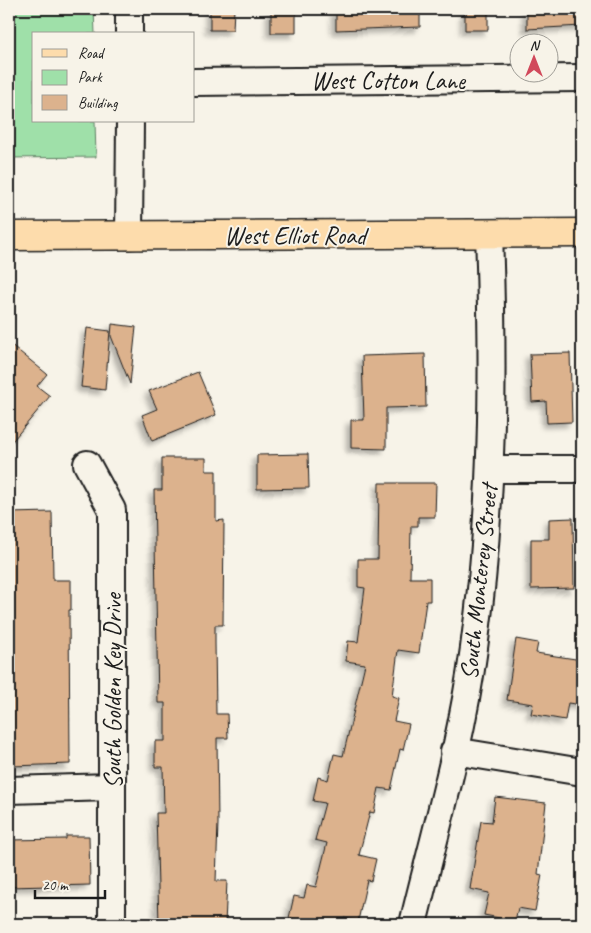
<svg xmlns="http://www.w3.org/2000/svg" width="591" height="933" viewBox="0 0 591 933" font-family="Caveat,sans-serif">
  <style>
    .green { fill: #9fe0a9; stroke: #5e7e62 }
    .building { fill: #dcb28d; stroke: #1c1c1c; filter: url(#shadow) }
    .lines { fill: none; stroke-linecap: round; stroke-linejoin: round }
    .minor-casing { stroke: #1c1c1c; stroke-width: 30 }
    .major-casing { stroke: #1c1c1c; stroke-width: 31 }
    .minor { stroke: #f7f3e8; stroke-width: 26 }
    .major { stroke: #fddcac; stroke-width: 28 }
    .labels { text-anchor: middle; stroke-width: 4; stroke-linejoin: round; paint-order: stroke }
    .street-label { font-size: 25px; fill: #1c1c1c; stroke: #f7f3e8 }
  </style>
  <defs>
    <filter id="shadow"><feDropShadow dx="-4.5" dy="4.5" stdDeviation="2.5" flood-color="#0004"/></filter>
  </defs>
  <rect width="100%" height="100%" fill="#f7f3e8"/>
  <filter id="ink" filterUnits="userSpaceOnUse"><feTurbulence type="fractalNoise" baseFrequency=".02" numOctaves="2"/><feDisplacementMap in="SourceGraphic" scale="10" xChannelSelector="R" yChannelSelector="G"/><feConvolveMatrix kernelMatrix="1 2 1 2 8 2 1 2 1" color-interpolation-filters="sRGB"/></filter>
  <g filter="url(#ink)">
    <path class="green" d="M9,9H94L95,34H34V121H95L96,157L9,158Z"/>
    <path class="building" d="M210,9H234L233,30H210Z
      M271,9H296V33H271Z
      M336,9H420V27L336,30Z
      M465,9H488V30H465Z
      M527,9H582V26L527,29Z
      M112,324L136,327L130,384L111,336Z
      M87,328L110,331L105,390L81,387Z
      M9,343L47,374L37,386L50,396L9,445Z
      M570,353L572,422L547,423L546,401L532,402L530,354Z
      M425,354L426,407L386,408V449L351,448V420H364L362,356Z
      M198,372L216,415L152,441L142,415L157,409L149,391Z
      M308,454L309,488L257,489V455Z
      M162,458H206V471H216V521L224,520L223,625H215V642L216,714H227L228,738H217L218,823L216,881H227L225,924H159L156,813H164L163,767H155V741H165V703H158L154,490H162Z
      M379,483H436L435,517H418V526H411L410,578H430V601H426L419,653L398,650L392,696L399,698L394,721L409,724L403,750L400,749L391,790L379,788L374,813L370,812L359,855L376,859L371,881L367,880L358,921L344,918L343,924H297L298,920L289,918L294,896L304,898L307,885L316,887L327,843L315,840L325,803L313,801L318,777L328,780L334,754L343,756L365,664L346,661L348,641L358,642L365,588L358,587V559H378Z
      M52,512L53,580H71V610H69L70,764L12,766L11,748H9V513Z
      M573,518L574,588L531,589V539H549V519Z
      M516,639L538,643L536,653L582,660V705L568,703L565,720L531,714L533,704L507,700Z
      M495,797L546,803L538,874L542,875L535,911L518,908L515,921L484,915L489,893L470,889L481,821L492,822Z
      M66,836H89L90,885L9,887V840L66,839Z"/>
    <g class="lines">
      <defs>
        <path id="minor" d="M129,9V34
          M194,82L582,78
          M129,236L130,121
          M87,464L112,510V924
          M490,469H582
          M454,751L582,772
          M9,790L111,787
          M413,924C435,833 462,741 474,648C493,511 494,372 489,234"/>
        <path id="major" d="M9,236L582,233"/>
      </defs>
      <use href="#minor" class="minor-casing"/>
      <use href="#major" class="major-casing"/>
      <use href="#minor" class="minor"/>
      <use href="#major" class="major"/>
    </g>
  </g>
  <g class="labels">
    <g class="street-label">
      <text x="388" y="89">West Cotton Lane</text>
      <text x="295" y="244">West Elliot Road</text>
      <text transform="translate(478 582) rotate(-84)" y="9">South Monterey Street</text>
      <text transform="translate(112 691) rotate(-90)" y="9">South Golden Key Drive</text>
    </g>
  </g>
  <rect width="591" height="933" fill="none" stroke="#f7f3e8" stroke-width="30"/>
  <rect x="15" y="15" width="561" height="903" fill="none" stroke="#1c1c1c" stroke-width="2" filter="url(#ink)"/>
  <rect x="32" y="32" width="162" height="90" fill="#f7f3e8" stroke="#9f9d96"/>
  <rect x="42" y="49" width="25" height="8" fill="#fddcac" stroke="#9f9d96"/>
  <text x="78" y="58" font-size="15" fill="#1c1c1c">Road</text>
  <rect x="42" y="70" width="25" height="15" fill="#9fe0a9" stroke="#9f9d96"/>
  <text x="78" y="82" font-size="15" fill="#1c1c1c">Park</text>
  <rect x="42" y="95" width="25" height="15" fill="#dcb28d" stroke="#9f9d96"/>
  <text x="78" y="108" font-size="15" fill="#1c1c1c">Building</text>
  <g transform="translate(534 58)"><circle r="24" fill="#f7f3e8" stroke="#9f9d96"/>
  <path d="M0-4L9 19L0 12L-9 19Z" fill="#d1495b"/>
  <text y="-8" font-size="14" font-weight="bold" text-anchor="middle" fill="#1c1c1c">N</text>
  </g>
  <path d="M35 890v8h70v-8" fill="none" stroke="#1c1c1c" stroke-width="2.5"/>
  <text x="42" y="890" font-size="15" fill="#1c1c1c" stroke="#f7f3e8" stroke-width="4" paint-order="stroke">20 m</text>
</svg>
